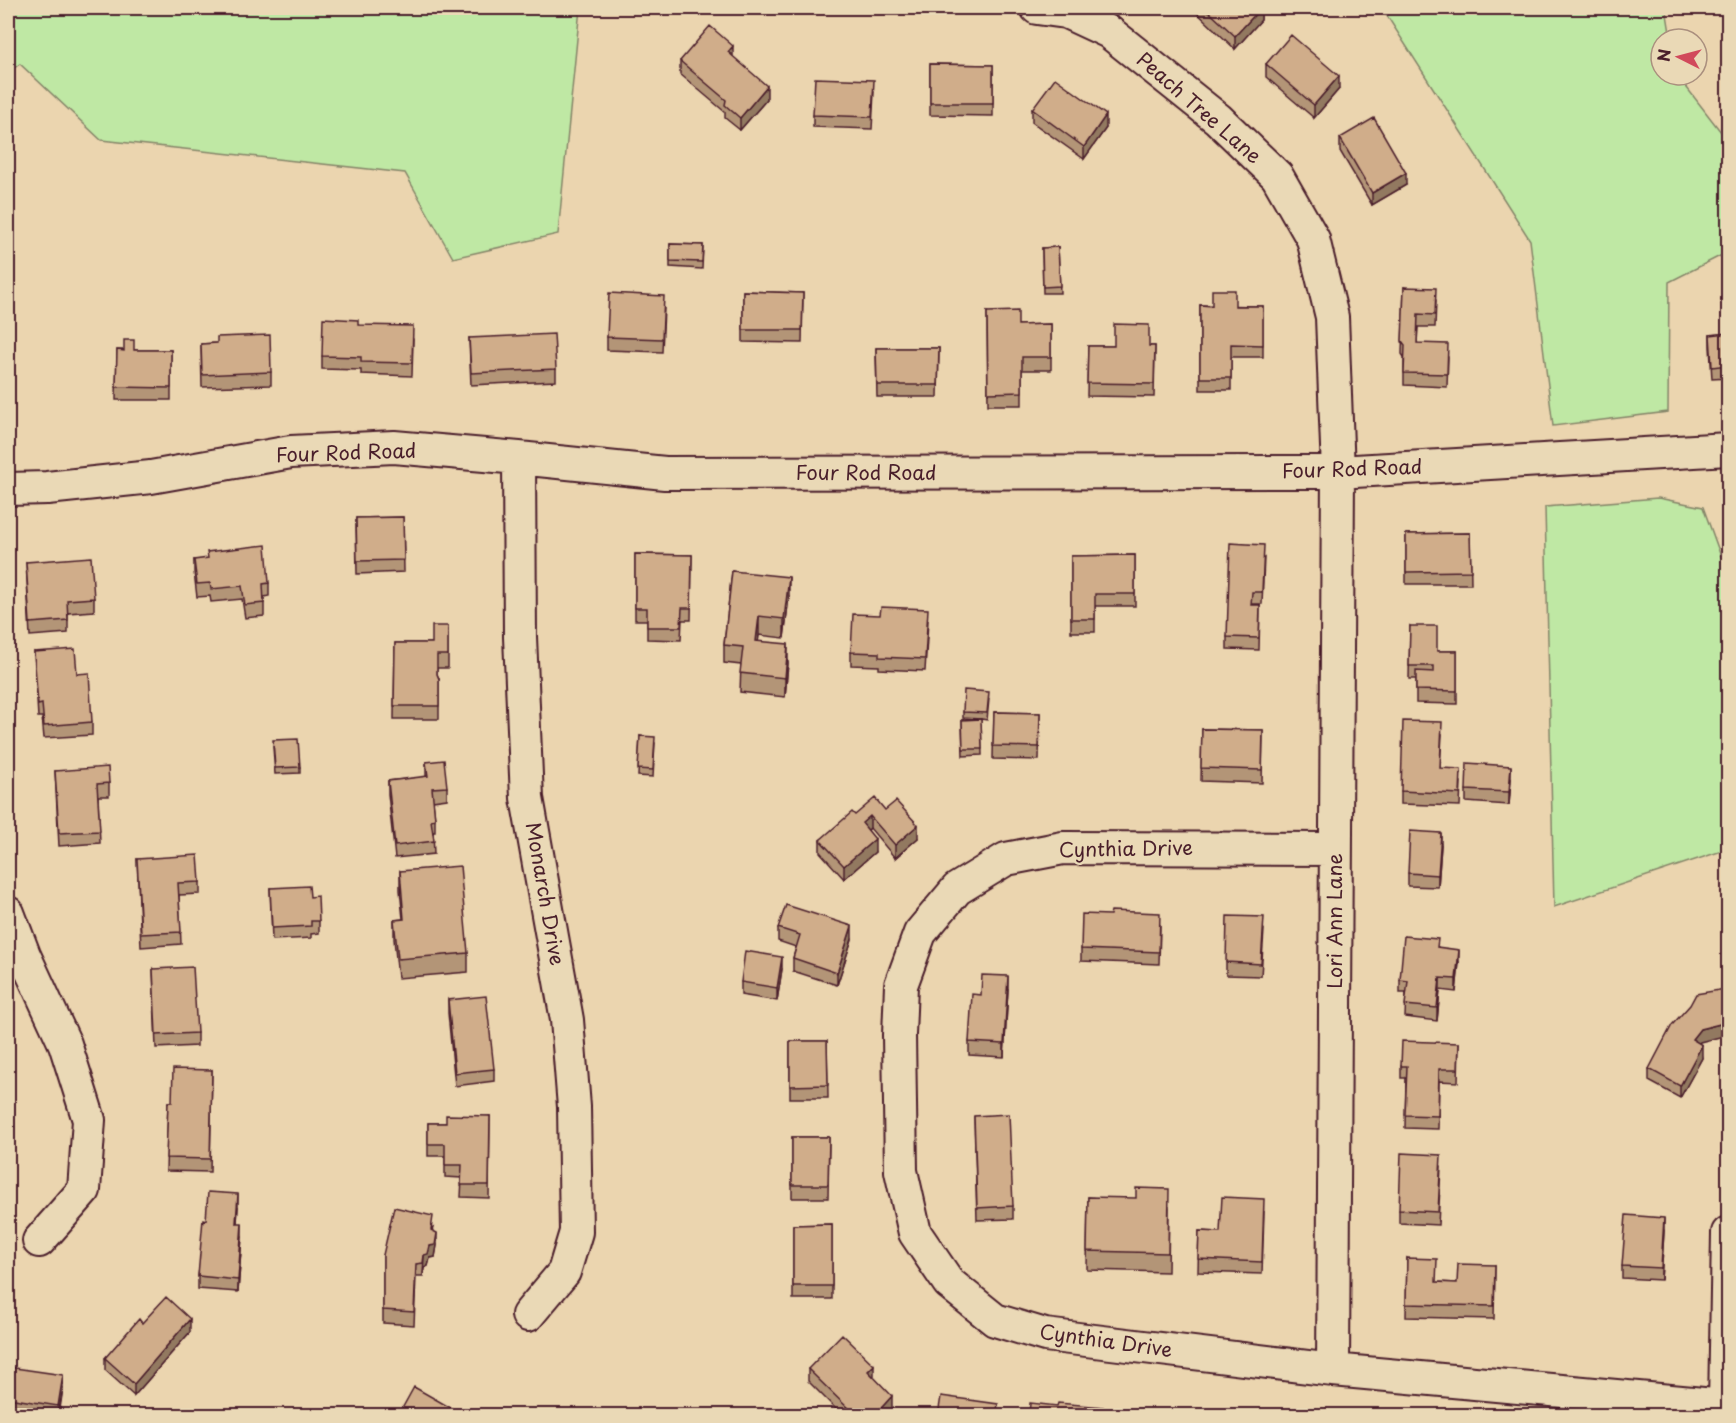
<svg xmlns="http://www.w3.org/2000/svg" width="1736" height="1423" viewBox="0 0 1736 1423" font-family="'Playpen Sans',sans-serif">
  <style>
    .park { fill: #bfe8a4; stroke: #848468; stroke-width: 1.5 }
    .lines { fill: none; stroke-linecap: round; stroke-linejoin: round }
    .minor-casing { stroke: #4a1f2b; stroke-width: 36 }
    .minor { stroke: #ead9b6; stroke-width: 32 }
    .wall { fill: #b39577; stroke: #4a1f2b; stroke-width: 1.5 }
    .shaded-wall { fill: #927961; stroke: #4a1f2b; stroke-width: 1.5 }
    .building { fill: #d0ad8a; stroke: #4a1f2b; stroke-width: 1.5 }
    .labels { text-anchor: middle; stroke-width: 4.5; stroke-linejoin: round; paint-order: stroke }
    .street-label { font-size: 20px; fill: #4a1f2b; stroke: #ead9b6 }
  </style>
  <rect width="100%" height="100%" fill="#ebd5af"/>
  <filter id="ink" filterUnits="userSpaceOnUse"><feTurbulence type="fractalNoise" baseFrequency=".0167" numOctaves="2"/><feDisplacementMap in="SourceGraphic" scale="12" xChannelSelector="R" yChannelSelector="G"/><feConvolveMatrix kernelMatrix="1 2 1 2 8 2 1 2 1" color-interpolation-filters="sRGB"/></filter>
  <g filter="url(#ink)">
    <path class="park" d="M8,8H580L558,234L453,258L405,173L101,140L20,64L8,72Z
      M1382,8H1666L1671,39H1661V75H1677L1728,141V252L1669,282L1668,412L1553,426L1530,240Z
      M1658,498L1703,507L1728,576V849L1554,907L1545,507Z"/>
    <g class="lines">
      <defs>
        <path id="minor" d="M1037,8L1066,12L1109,32L1218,119L1277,176L1313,239L1332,317L1338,472L1333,1370
          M519,458L520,637L527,798L567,1020L574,1107L576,1232L564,1272L528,1315
          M8,489L47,488L151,477L291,452L394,447L519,458L665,473L1338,472L1728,449
          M1335,849L1063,848L1006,859L957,889L920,933L901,985L899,1035L901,1171L915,1233L949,1283L995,1320L1045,1335L1333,1370L1725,1406
          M8,913L24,955L65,1044L89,1120L84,1190L39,1241
          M1728,1233L1725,1406H1728"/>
      </defs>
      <use href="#minor" class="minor-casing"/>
      <use href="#minor" class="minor"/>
    </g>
    <path class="wall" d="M1192,8H1261V20L1235,49Z
      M733,57L767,99L740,130L725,118V112L680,74V61Z
      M930,64L993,65V116L930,115Z
      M1266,64L1339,89L1314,118L1266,77Z
      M874,92L872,129L813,127V115Z
      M1032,109L1106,128L1084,159L1032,122Z
      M1340,138L1406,185L1372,205L1340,151Z
      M670,244L703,245L702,269L670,267Z
      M1058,247L1060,293H1043L1042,248Z
      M1404,287L1436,300L1435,327H1418L1417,343L1448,357L1447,387L1404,385V357L1402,354Z
      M743,291L803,293L802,343L743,342Z
      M1200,305L1263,306V357H1231V390H1200Z
      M664,308L662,352L607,350V337Z
      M987,312L1018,325L1051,324V370H1022V405H988Z
      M358,325L413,339L412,376L361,374V370L322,369V356Z
      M1728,333V378L1712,379L1710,347V335Z
      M469,338L556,369V381L471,385Z
      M217,343L271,372V385L202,387L201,344Z
      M1088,346H1155L1154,397L1087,396Z
      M876,348H939L938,397H877Z
      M117,350H171V400H116Z
      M403,517L404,572L357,574L356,518Z
      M1470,533L1471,584H1406V534Z
      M635,554L692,555L691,620H682L681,640L647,639V620H635Z
      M1135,555V606H1095V632H1071V556Z
      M1264,557L1262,604H1252V605H1260L1259,650L1227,649V637Z
      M194,560L269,583V596L264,597V616L245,618L242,599L211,602L210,596L197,597L194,572Z
      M26,562L94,598V611L68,613V633L30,636Z
      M732,571L789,596L784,638L759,635L758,641L788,663L785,697L740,692L741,665L724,663V645Z
      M928,621L925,671L879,669V666L851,665V652Z
      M448,626V668H437V674L439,679V719H394L395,643H432Z
      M1410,626L1437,651H1457V704L1416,703V679H1409Z
      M34,652L77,674L92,722V735L44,738L42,717H38Z
      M989,699L987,720L981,719L982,755L963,756L962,720L981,719L963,718V712Z
      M994,712L1040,713L1039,760L993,759Z
      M1202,729L1263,730L1262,783L1201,781Z
      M1442,735L1440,768L1461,782L1460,806L1401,804V791Z
      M640,736L655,743L653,777L638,776Z
      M273,747L300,767V773L275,774Z
      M426,762L447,787V799L433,801L435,819V832H433L434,854L395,858L388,794V781L426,777Z
      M55,771L109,783V796H98L100,843L59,846Z
      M1511,779L1509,805L1466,802V790Z
      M885,810L918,838L895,858L870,828L868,830L875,852L844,879L820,852V840L855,815Z
      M1441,845L1438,887L1408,886V873Z
      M137,859L200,882V894L179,895L181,944L141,947Z
      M400,871L468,953V972L398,978L394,939V920L403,919L400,890Z
      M270,888L310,897L319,921V933L311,934V938L272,940Z
      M1160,925L1159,964L1081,961V949Z
      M778,928L852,939L837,985L793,971V958L796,947L778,941Z
      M1264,930L1261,976L1226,975V962Z
      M1438,947L1459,962L1456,992L1440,990L1437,1021L1405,1017L1406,993H1400V980Z
      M153,969L197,1033V1046L156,1048Z
      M782,969L777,1001L741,995V982Z
      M1008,989L1004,1057L969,1055V1042L981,995Z
      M448,1000L494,1069V1081L455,1086L448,1013Z
      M790,1041H827L828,1098H790Z
      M1700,1042L1698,1043L1702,1058L1680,1098L1649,1081V1069Z
      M1459,1043L1458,1082L1439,1081L1438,1129L1405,1128L1406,1078H1401V1066Z
      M212,1070L210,1172L166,1171L168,1102H172Z
      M490,1116L489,1198L461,1197L462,1178L445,1177V1156H428V1123H446Z
      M974,1116L1013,1206V1219L977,1220Z
      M792,1137H829L828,1198H792Z
      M1441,1167L1438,1225L1399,1223V1210Z
      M1088,1197L1169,1207L1168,1272L1087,1270Z
      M238,1207L237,1223L242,1236L238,1292L198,1289V1276L206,1220Z
      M1264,1212L1262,1274L1198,1272L1199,1231L1220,1232Z
      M832,1224V1299H793V1225Z
      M433,1228L432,1231L437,1245L435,1257L430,1258L428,1266L424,1268L423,1276H416L414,1325L383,1323V1255Z
      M1664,1231L1661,1280L1622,1278V1266Z
      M1407,1258L1437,1282L1457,1283L1495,1265L1494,1319L1406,1317Z
      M142,1323L190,1332L134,1396L105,1370V1358Z
      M8,1367L63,1388L59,1416H39L8,1411Z
      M808,1369L874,1378L892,1409L886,1416H843L808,1381Z"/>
    <path class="shaded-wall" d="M1261,8V20L1235,49V36Z
      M733,46V58L728,52Z
      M1339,76V89L1314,118V105Z
      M767,86V99L740,130V118Z
      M1106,115V128L1084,159V147Z
      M1406,173V185L1372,205V193Z
      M789,577V596L784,638V619Z
      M759,616V635L756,660V641Z
      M788,644V663L785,697V678Z
      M1511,766V779L1509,805V792Z
      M870,816V828L862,836V823Z
      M918,825V838L895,858V845Z
      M1441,833V845L1438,887V875Z
      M875,839V852L844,879V866Z
      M852,926V939L837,985V973Z
      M1459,950V962L1456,992V979Z
      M782,957V969L777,1001V988Z
      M1008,976V989L1004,1057V1044Z
      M1440,978V990L1437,1021V1008Z
      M1728,1022V1035L1700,1042L1696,1046L1692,1039L1700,1029Z
      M1702,1045V1058L1680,1098V1086Z
      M238,1194V1207L236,1235V1223Z
      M1664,1218V1231L1661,1280V1268Z
      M242,1223V1236L238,1292V1280Z
      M437,1233V1245L435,1257L430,1258L428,1266L424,1268L423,1276L424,1255L430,1246Z
      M190,1319V1332L134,1396V1384Z
      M874,1365V1378L868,1371Z
      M63,1375V1388L58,1416V1406Z
      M892,1396V1409L886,1416H874Z"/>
    <path class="building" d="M1205,8H1261L1235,36Z
      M710,26L733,46L728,52L767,86L740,118L725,105L726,100L680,61Z
      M1291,35L1339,76L1314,105L1266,64Z
      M930,64L993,65V103H930Z
      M815,78L874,80L872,117L813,115Z
      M1055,78L1106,115L1084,147L1032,109Z
      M1374,118L1406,173L1372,193L1340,138Z
      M670,244L703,245L702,262L670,261Z
      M1058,247L1060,286L1043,287L1042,248Z
      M1404,287L1436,288L1435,315L1418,314L1417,343L1448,344L1447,374L1404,373L1405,345L1402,341Z
      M1212,290H1235V306H1263V345L1231,344V378H1200V305L1212,306Z
      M743,291L803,293L802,330H743Z
      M609,293L664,296L662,339L607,337Z
      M1018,311V325L1051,324V357H1022V392L988,393L987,312Z
      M323,318L358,320V325L413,326L412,363L361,362V357L322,356Z
      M1114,324L1149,325V346H1155L1154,384L1087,383L1088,346H1114Z
      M1728,333V365L1712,367L1710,335Z
      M554,334L556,369L471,373L469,338Z
      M270,335L271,372L202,375L201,344L217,343V337Z
      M124,340H134V350H171V388L116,387L117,350L124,351Z
      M876,348H939L938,385H877Z
      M403,517L404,560L357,561L356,518Z
      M1470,533L1471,571L1406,572V534Z
      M1230,543L1264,545L1262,592H1252L1251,605H1260L1259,638L1227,637Z
      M266,545L269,583L263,584L264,603L245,605L242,586L211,589L210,583L197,584L194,560L208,558L207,552Z
      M635,554L692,555L691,608H682L681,627H647V608H635Z
      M1135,555V594H1095V619H1071V556Z
      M91,557L94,598L67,600L68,620L30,623L26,562Z
      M732,571L789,577L784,619L759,616L756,641L788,644L785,678L740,673L743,647L724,645Z
      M881,607L928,609L925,659L879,657V653L851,652L853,614L880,615Z
      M432,626H448V655H437V674L439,679V706H394L395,643H432Z
      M1410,626H1437V651H1457V691L1416,690V671L1434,672V666H1409Z
      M75,649L77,674L89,673L92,722L44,726L42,704L38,705L34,652Z
      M964,690L989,692L987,713L963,712Z
      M994,712L1040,713L1039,747L993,746Z
      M981,719L982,749H963L962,720Z
      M1403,721L1442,722L1440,768L1461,769L1460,794L1401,791Z
      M1202,729L1263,730L1262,770L1201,768Z
      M640,736L655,737L653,770L638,769Z
      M298,739L300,767L275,768L273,740Z
      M444,760L447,787L432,788L435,819L431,820L434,841L395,846L388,781L428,776L426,762Z
      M1467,763L1511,766L1509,792L1466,790Z
      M108,767L109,783L97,784L100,831L59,833L55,771Z
      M875,798L885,810L896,801L918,825L895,845L870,816L862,823L875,839L844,866L820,840L852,812L855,815Z
      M1410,831L1441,833L1438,875L1408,873Z
      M198,855L200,882L178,883L181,932L141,934L137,859Z
      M460,866L468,953L398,959L394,920L404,919L400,871Z
      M309,886L310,897L318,896L319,921H311V926L272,928L270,888Z
      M786,905L852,926L837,973L793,958L800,935L778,928Z
      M1111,911L1160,913L1159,952L1081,949L1082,914L1110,915Z
      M1227,916L1264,917L1261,964L1226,962Z
      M1404,936L1438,939L1437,947L1459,950L1456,979L1440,978L1437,1008L1405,1005L1408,981L1400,980Z
      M745,951L782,957L777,988L741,982Z
      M193,967L197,1033L156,1035L153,969Z
      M982,975L1008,976L1004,1044L969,1042L972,994L981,995Z
      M1725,989L1728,1003V1022L1700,1029L1692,1039L1702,1045L1680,1086L1649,1069L1672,1025L1690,1005L1696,994Z
      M486,996L494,1069L455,1073L448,1000Z
      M790,1041H827L828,1085L790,1086Z
      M1402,1041L1459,1043L1458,1069H1439L1438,1116L1405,1115L1407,1066H1401Z
      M173,1069L212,1070L210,1159L166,1158L168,1102H172Z
      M1009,1114L1013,1206L977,1208L974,1116Z
      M446,1115L490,1116L489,1185H461L462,1165H445V1144H428V1123H446Z
      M792,1137H829L828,1185H792Z
      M1401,1153L1441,1155L1438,1212L1399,1210Z
      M1136,1188L1169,1189L1168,1253L1087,1251L1088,1197L1136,1198Z
      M208,1192L238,1194L236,1223H242L238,1280L198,1276L203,1219L206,1220Z
      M1222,1197L1264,1199L1262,1262L1198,1259L1199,1231L1220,1232Z
      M394,1207L433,1216L431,1230L437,1233L435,1245L430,1246L428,1254L424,1255L423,1263L416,1264L414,1312L383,1310V1255Z
      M1626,1215L1664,1218L1661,1268L1622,1266Z
      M832,1224V1286H793V1225Z
      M1407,1258L1437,1259L1436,1282L1457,1283L1458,1264L1495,1265L1494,1306L1406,1304Z
      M166,1297L190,1319L134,1384L105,1358L139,1319L142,1323Z
      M842,1334L874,1365L868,1371L892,1396L874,1416H856L808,1369Z
      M8,1367L63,1375L58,1406L8,1398Z
      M414,1387L465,1416H398Z
      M941,1396L998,1404L996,1416H938Z
      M1030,1403L1057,1406L1058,1403L1103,1407L1102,1416H1029Z
      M1141,1412L1174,1416H1141Z"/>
  </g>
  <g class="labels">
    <g class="street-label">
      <text transform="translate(1199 108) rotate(41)" y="7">Peach Tree Lane</text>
      <text transform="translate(346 453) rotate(-2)" y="7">Four Rod Road</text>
      <text transform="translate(1352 469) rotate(-2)" y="7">Four Rod Road</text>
      <text x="866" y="480">Four Rod Road</text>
      <text transform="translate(1126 849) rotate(-1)" y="7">Cynthia Drive</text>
      <text transform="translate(545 894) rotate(80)" y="7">Monarch Drive</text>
      <text transform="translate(1335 921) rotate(-90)" y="7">Lori Ann Lane</text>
      <text transform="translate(1106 1341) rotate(8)" y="7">Cynthia Drive</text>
    </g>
  </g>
  <rect width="1736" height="1423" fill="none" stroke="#ead9b6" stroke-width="30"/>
  <rect x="15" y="15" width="1706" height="1393" fill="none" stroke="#4a1f2b" stroke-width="2" filter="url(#ink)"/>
  <g transform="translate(1679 57) rotate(276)"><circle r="28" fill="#ead9b6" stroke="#aa8f7e" stroke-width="1.5"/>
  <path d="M0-4.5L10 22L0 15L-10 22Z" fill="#d1495b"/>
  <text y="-9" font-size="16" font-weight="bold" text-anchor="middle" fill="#4a1f2b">N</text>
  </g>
</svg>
